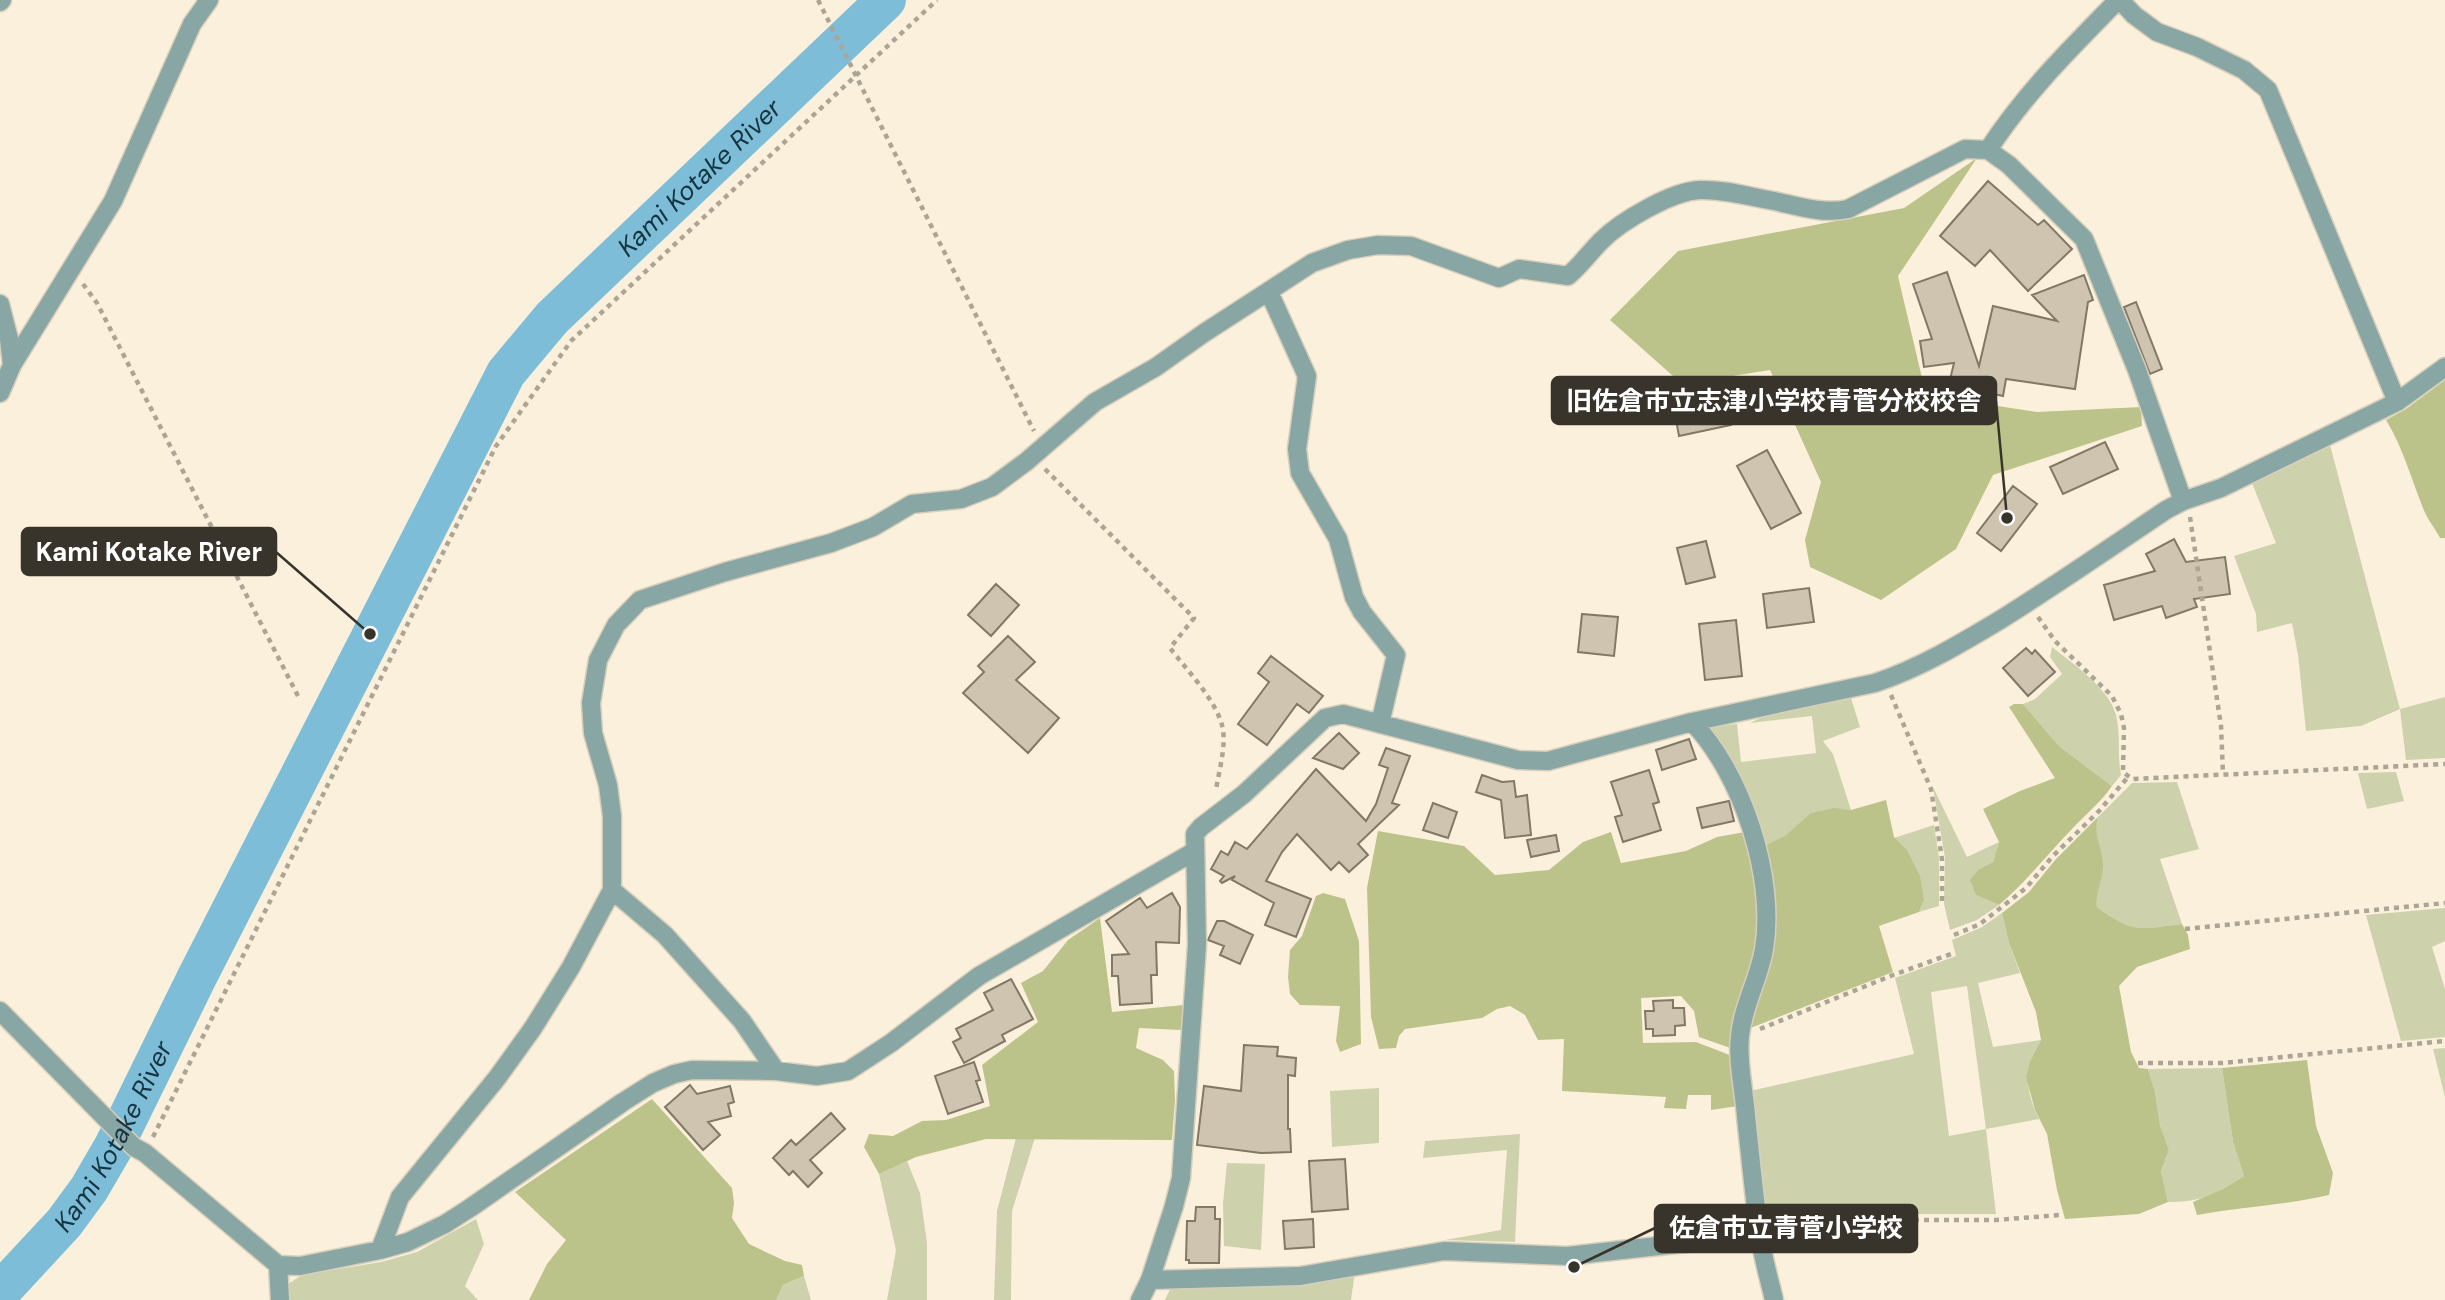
<svg xmlns="http://www.w3.org/2000/svg" width="2445" height="1300" viewBox="0 0 2445 1300" font-family="'DM Sans','Noto Sans JP',sans-serif">
  <style>
    .green { fill: #cdd2ac; fill-rule: evenodd }
    .forest { fill: #bcc38a }
    .lines { fill: none; stroke-linecap: round; stroke-linejoin: round }
    .river { stroke: #7dbdd8; stroke-width: 40 }
    .building { fill: #cfc4af; stroke: #817865; stroke-width: 2 }
    .minor-casing { stroke: #d8cebc; stroke-width: 21 }
    .tertiary-casing { stroke: #d8cebc; stroke-width: 21 }
    .path { stroke: #aca494; stroke-width: 4.5; stroke-dasharray: 5 5; stroke-linecap: butt }
    .minor { stroke: #87a6a4; stroke-width: 18 }
    .tertiary { stroke: #87a6a4; stroke-width: 18 }
    .labels { text-anchor: middle; stroke-width: 5; stroke-linejoin: round; paint-order: stroke }
    .water-label { font-size: 26px; font-style: italic; fill: #153440; stroke: #fff }
    .leader { fill: none; stroke: #38342c; stroke-width: 2.5 }
    .callout-dot { fill: #38342c; stroke: #fff; stroke-width: 2.5 }
    .callout { fill: #38342c; stroke: #38342c; stroke-width: 2.5 }
    .callout-label { font-size: 26px; text-anchor: middle; font-weight: bold; fill: #fff }
  </style>
  <rect width="100%" height="100%" fill="#fbf0db"/>
  <path class="green" d="M2330,445L2400,709L2445,697V758L2406,760L2400,709L2361,726L2306,731L2298,655L2292,623L2257,632L2256,614L2234,556L2276,543L2252,483Z
    M2052,647C2072,663 2110,689 2116,715C2121,734 2117,755 2121,775L2112,786L2059,746L2023,704L2035,699L2062,674L2050,657Z
    M1851,698L1860,727L1823,741L1833,754L1851,810C1811,806 1814,816 1786,835C1778,840 1769,844 1761,848L1706,730L1708,727L1737,724L1741,762L1816,753L1812,716L1750,723L1762,717Z
    M2396,772L2404,801L2367,809L2358,773Z
    M2177,782L2199,849L2160,859L2182,924C2139,929 2134,934 2097,907L2096,895L2103,868L2094,830L2098,817L2132,783Z
    M1933,787L1967,857L1999,842L1993,862L1979,869L1976,895L1999,905L1977,920L1950,930L1944,904L1945,858Z
    M1934,825L1939,858V906L1919,912L1924,900L1894,838Z
    M2445,908V941L2432,947L2445,989V1037L2401,1041L2366,915Z
    M2002,913L2009,943L2020,973L1978,983L1993,1047L2041,1040C2026,1071 2023,1086 2039,1119L1986,1129L1996,1214H1764L1750,1091L1914,1054L1895,978L1956,956L1952,940L1982,927ZM1967,986L1986,1129L1949,1136L1931,992Z
    M2445,1048V1097L2433,1049Z
    M2222,1068L2233,1142L2244,1176C2216,1194 2203,1202 2168,1202L2161,1171L2169,1150L2160,1125L2155,1092L2148,1069Z
    M1379,1088V1143L1332,1147L1330,1091Z
    M1520,1134L1515,1242L1445,1240L1501,1230L1507,1150L1423,1158L1425,1141Z
    M1016,1138H1035L1012,1211L1011,1300H994L997,1211Z
    M907,1161L920,1193L927,1243V1300H887L896,1250L879,1174Z
    M1227,1163L1265,1164L1261,1250L1224,1246L1223,1203Z
    M476,1219L484,1244L465,1286L478,1300H290L287,1294L288,1284L302,1275L381,1262L417,1252Z
    M1355,1272L1351,1300H1165L1172,1285Z
    M804,1276L811,1300H776L783,1285Z"/>
  <path class="forest" d="M1977,158L1898,276L1926,395L2037,412L2141,407L2142,426L1993,475L1956,549L1881,600L1810,567L1805,540L1821,482L1770,370L1682,384L1610,320L1678,251L1904,208Z
    M2445,380V538H2440C2435,528 2427,519 2423,508C2411,478 2403,448 2386,420L2406,409Z
    M2014,704H2023L2059,746L2112,786C2100,803 2085,815 2071,830C2047,855 2026,882 1999,905L1976,895L1970,880L1979,869L1993,862L1999,842L1983,809L2020,791L2055,778L2009,707Z
    M1886,800L1894,837L1907,850L1920,876L1924,900L1919,912L1879,926L1893,972L1748,1029L1765,967L1761,848L1786,835L1811,813L1834,808L1851,810Z
    M2098,817C2092,837 2104,849 2103,868C2102,882 2095,893 2097,907C2134,934 2139,929 2182,924L2188,935L2190,949L2137,967L2119,986L2131,1052L2139,1068L2148,1069L2155,1092L2160,1125L2169,1150L2161,1171L2168,1202L2139,1214L2065,1219L2057,1190L2047,1134L2035,1110L2026,1077L2030,1062L2041,1040L2036,1012L2009,943L2002,913L2029,892L2056,859Z
    M1378,831L1464,846L1495,875L1549,870L1583,842L1611,832L1621,863L1686,851L1717,837L1745,832L1754,859L1763,925L1736,1050L1699,1037L1694,1011L1681,996L1641,998L1643,1043L1696,1042L1735,1057L1734,1093L1738,1106L1711,1110V1095H1688L1686,1109L1664,1108L1666,1097L1562,1091L1564,1039L1538,1040L1525,1015L1510,1006L1497,1009L1482,1018L1405,1029L1399,1036L1396,1048L1379,1049L1371,1017L1367,888Z
    M1323,893L1345,899L1359,941L1361,1044L1340,1052L1336,1041L1340,1006L1300,1005L1290,994L1288,977L1290,950L1302,936L1316,896Z
    M1100,918L1112,1012L1183,1005L1181,1030L1139,1028L1136,1048L1163,1060L1174,1071L1175,1100L1172,1140L986,1139L916,1157L879,1174L864,1147L869,1134L893,1136L922,1121L946,1120L990,1106L982,1065L1038,1022L1021,983L1043,971L1068,940Z
    M2307,1060L2316,1126L2333,1173L2329,1195C2286,1205 2241,1207 2197,1215L2193,1202L2223,1189L2244,1176L2233,1142L2222,1068Z
    M652,1099L732,1188L734,1203L732,1218L749,1244L785,1261L802,1265L804,1276L783,1285L776,1300H529L547,1264L566,1240L515,1192Z"/>
  <g class="lines">
    <path class="river" id="s1" d="M0,1292L64,1223L89,1189L114,1146L197,977L506,373L552,318L886,0"/>
  </g>
  <path class="building" d="M1988,181L2038,225L2044,220L2072,249L2028,291L1990,250L1975,266L1940,236Z
    M1947,272L1979,366L1993,306L2057,321L2032,295L2084,275L2093,300L2088,302L2075,389L2006,379L2003,396L1949,384L1954,363L1924,367L1920,341L1932,339L1913,284Z
    M2136,302L2162,369L2150,374L2124,307Z
    M1725,392L1731,425L1679,436L1673,403Z
    M2105,442L2118,469L2063,494L2050,467Z
    M1767,450L1801,513L1771,529L1737,466Z
    M2013,486L2037,504L2001,551L1977,533Z
    M2174,539L2186,562L2225,557L2230,594L2194,599L2197,607L2166,618L2162,606L2114,620L2104,585L2155,571L2146,554Z
    M1706,541L1715,577L1686,584L1677,548Z
    M996,584L1019,605L991,636L968,615Z
    M1809,588L1814,622L1767,628L1763,594Z
    M1582,614L1618,617L1614,656L1578,652Z
    M1736,620L1742,676L1705,680L1699,624Z
    M1008,636L1035,662L1016,680L1059,718L1028,753L963,693L984,672L978,666Z
    M2026,648L2032,654L2035,650L2055,672L2028,696L2003,668Z
    M1271,656L1323,696L1309,713L1297,704L1267,745L1238,724L1269,682L1258,673Z
    M1339,733L1359,753L1343,769L1313,758Z
    M1689,739L1696,759L1662,770L1656,750Z
    M1386,748L1410,756L1392,803L1399,805L1358,844L1368,855L1349,872L1339,862L1331,870L1297,834L1282,852L1266,881L1311,899L1296,937L1265,925L1274,903L1232,880L1235,876L1222,883L1220,881L1224,876L1211,869L1221,851L1228,855L1235,842L1247,849L1316,769L1366,821L1376,804L1388,768L1379,765Z
    M1649,770L1659,802L1653,804L1661,830L1623,842L1615,817L1622,815L1611,782Z
    M1482,775L1502,782L1514,781L1516,797L1527,795L1531,835L1505,838L1501,800L1476,792Z
    M1729,801L1734,821L1702,828L1697,808Z
    M1433,803L1457,812L1448,838L1423,830Z
    M1556,835L1559,851L1531,857L1527,840Z
    M1172,893L1180,907L1179,943L1156,942L1157,975H1151L1152,1003L1120,1005L1118,976H1112V955L1129,954L1106,921L1140,898L1147,908Z
    M1217,921H1224L1253,935L1240,964L1220,955L1224,946L1208,940Z
    M1011,979L1033,1019L1002,1035L1005,1041L964,1063L953,1042L961,1038L956,1029L993,1010L984,993Z
    M1673,1000V1008H1684L1685,1025L1675,1026V1035L1653,1036V1029H1646L1645,1011H1654L1653,1001Z
    M1244,1045L1278,1047L1277,1056L1296,1058L1295,1076L1288,1075V1129H1290L1291,1152L1261,1153L1197,1145L1204,1086L1241,1091Z
    M974,1062L980,1080L976,1081L983,1102L948,1114L935,1076Z
    M690,1085L697,1094L730,1086L734,1102L728,1104L731,1116L708,1122L720,1135L703,1150L665,1107Z
    M831,1113L845,1129L810,1160L822,1173L808,1187L793,1171L789,1175L773,1158L791,1140L796,1145Z
    M1345,1159L1348,1209L1312,1212L1309,1161Z
    M1196,1207H1215V1219H1220L1219,1263H1189V1260H1186L1187,1221H1195Z
    M1313,1219L1314,1247L1285,1249L1283,1221Z"/>
  <g class="lines">
    <defs>
      <path id="minor" d="M2120,0L2134,15L2157,32L2197,47L2244,70L2268,90L2397,402
        M0,2L2,0
        M1988,150C2026,92 2070,49 2118,0
        M1269,292L1307,376L1297,449L1300,473L1338,539L1354,597L1362,612L1396,655L1380,724
        M0,304L9,339L12,365
        M0,393L12,365L113,201L192,24L209,0
        M1692,722C1742,773 1776,878 1764,949C1759,979 1743,1005 1740,1036C1737,1061 1744,1090 1746,1116C1750,1154 1754,1194 1759,1232C1762,1255 1769,1278 1774,1300
        M612,890L665,935L742,1021L776,1071
        M0,1011L134,1147L145,1153L278,1265L300,1266L380,1250L408,1242L445,1224L470,1208L623,1102L653,1083L674,1074L692,1070L776,1071L817,1076L848,1071L891,1043L979,976L1195,851
        M1174,1206L1181,1178L1197,945L1195,834L1201,827L1244,794L1325,718L1343,714L1518,760L1548,761L1692,722L1875,683C1920,668 1960,644 2000,620C2056,585 2111,547 2166,510L2183,501L2221,488L2397,402L2445,367
        M380,1250L400,1197L497,1078L533,1028L571,967L612,890V816L608,785L593,733L591,703L598,660L616,625L640,600L725,572L831,543L873,527L912,504L961,499L992,487L1027,461L1095,402L1156,367L1204,333L1312,263L1348,250L1378,245L1411,246L1499,278L1519,269L1568,276C1581,265 1590,252 1601,241C1621,221 1672,191 1700,190C1722,189 1747,196 1769,200C1795,205 1821,215 1848,209L1965,149L1988,150L2009,165L2084,239L2137,370L2183,501
        M278,1265L280,1300
        M1150,1280L1300,1276L1444,1251L1567,1256L1759,1235"/>
      <path id="tertiary" d="M1140,1300L1150,1280L1174,1206"/>
    </defs>
    <use href="#minor" class="minor-casing"/>
    <use href="#tertiary" class="tertiary-casing"/>
    <path class="path" d="M818,0L1034,431
      M83,284L97,303L298,696
      M1045,469L1194,618L1170,648C1186,669 1215,699 1222,725C1227,745 1219,770 1216,790
      M2190,517L2221,726L2223,774
      M2038,617L2055,641L2112,696L2121,714L2124,728L2123,772L2132,779L2445,764
      M1891,695L1931,789L1942,859V902
      M2185,929L2445,903
      M1954,935L1980,924L2026,888L2052,857L2100,810L2128,777
      M1760,1029L1893,975L1951,954
      M2138,1063H2222L2445,1041
      M153,1137L496,446L571,341L937,0
      M1774,1220H1996L2060,1215"/>
    <use href="#minor" class="minor"/>
    <use href="#tertiary" class="tertiary"/>
  </g>
  <g class="labels">
    <g class="water-label">
      <text dy="9" stroke="none"><textPath href="#s1" startOffset="1328">Kami Kotake River</textPath></text>
      <text dy="9" stroke="none"><textPath href="#s1" startOffset="194">Kami Kotake River</textPath></text>
    </g>
  </g>
  <path class="leader" d="M2007 518L1996 401M370 634L276 552M1574 1267L1655 1228"/>
  <g class="callout-dot">
    <circle cx="2007" cy="518" r="7"/>
    <circle cx="370" cy="634" r="7"/>
    <circle cx="1574" cy="1267" r="7"/>
  </g>
  <g class="callout">
    <rect x="1552" y="377" width="444" height="47" rx="7"/>
    <rect x="22" y="528" width="254" height="47" rx="7"/>
    <rect x="1655" y="1205" width="262" height="47" rx="7"/>
  </g>
  <g class="callout-label">
    <text x="1774" y="410">旧佐倉市立志津小学校青菅分校校舎</text>
    <text x="149" y="561">Kami Kotake River</text>
    <text x="1786" y="1237">佐倉市立青菅小学校</text>
  </g>
</svg>
